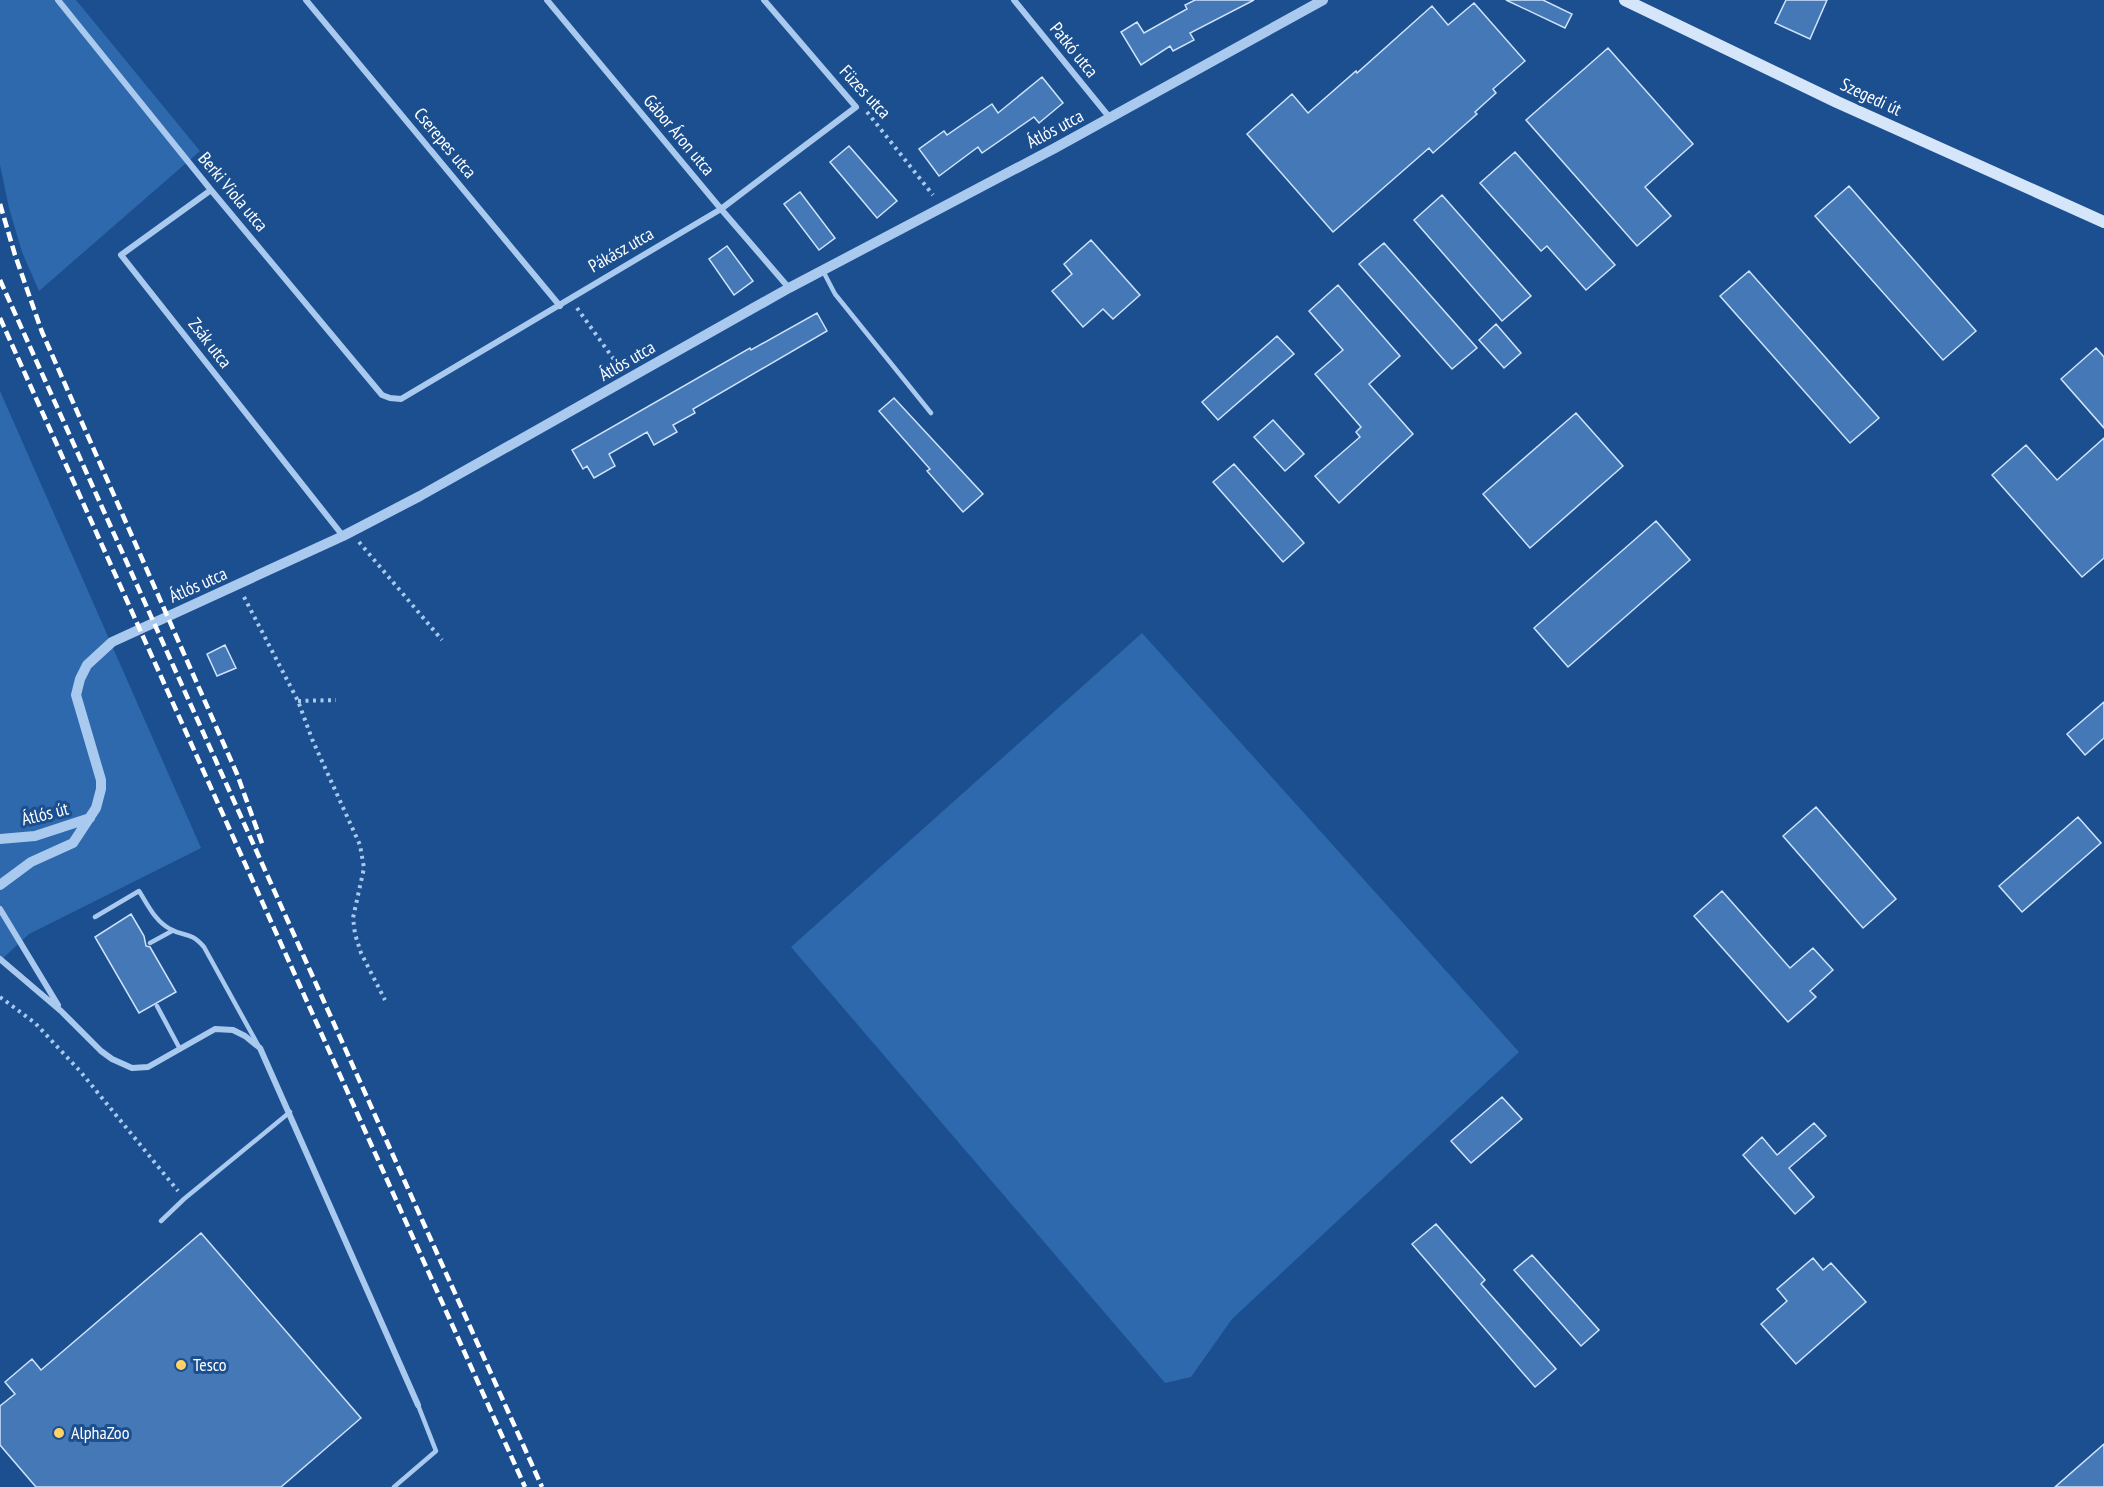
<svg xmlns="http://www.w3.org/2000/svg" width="2104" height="1487" viewBox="0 0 2104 1487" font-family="'PT Sans Narrow',sans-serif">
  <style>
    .green { fill: #2e69ad }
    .building { fill: #4478b7; stroke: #cfe3fa; stroke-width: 1.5 }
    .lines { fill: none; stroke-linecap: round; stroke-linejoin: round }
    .path { stroke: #a9c9ee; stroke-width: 4; stroke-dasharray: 3 4.5; stroke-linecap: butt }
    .service { stroke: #a9c9ee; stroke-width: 4.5 }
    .minor { stroke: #a9c9ee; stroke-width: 6 }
    .tertiary { stroke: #a9c9ee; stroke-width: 10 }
    .secondary { stroke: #d6e6fa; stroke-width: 12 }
    .rail { stroke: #fff; stroke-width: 4.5; stroke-dasharray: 10 4.5; stroke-linecap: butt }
    .poi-dot { fill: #ffd166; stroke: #1b4f8f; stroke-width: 2 }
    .labels { text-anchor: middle; stroke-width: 6; stroke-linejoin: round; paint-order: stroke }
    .street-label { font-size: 18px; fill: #fff; stroke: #1b4f8f }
    .poi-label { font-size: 18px; fill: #fff; stroke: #1b4f8f; text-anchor: start }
  </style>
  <rect width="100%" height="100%" fill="#1b4f8f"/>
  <path class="green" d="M0,0H76L200,151L39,291L22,252L9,208L0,165Z
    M0,391L201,848L29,934L0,961Z
    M1142,633L1519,1052L1232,1319L1191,1377L1165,1383L791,947Z"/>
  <path class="building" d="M1195,0H1254L1190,33L1194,40L1173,51L1170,46L1141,65L1121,32L1137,22L1144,33L1187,9L1185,5Z
    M1506,0H1543L1572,14L1565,28Z
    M1786,0H1827L1810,39L1775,23Z
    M1474,3L1525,61L1493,89L1496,93L1475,112L1477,114L1433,153L1429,148L1333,232L1247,134L1292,94L1308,113L1356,71L1357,73L1432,6L1448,25Z
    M1608,48L1693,144L1645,187L1671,216L1637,246L1526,120Z
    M1042,77L1063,103L1039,123L1034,117L982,153L978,147L939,176L919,149L944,131L947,135L992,104L998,113Z
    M849,146L897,201L877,218L830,162Z
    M1515,152L1615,265L1586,290L1547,246L1541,251L1480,183Z
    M1849,186L1976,331L1943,360L1815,216Z
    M800,192L835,238L819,250L784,204Z
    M1442,195L1531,296L1502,321L1414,220Z
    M1091,240L1140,295L1113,319L1103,309L1083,327L1052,291L1072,274L1064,264Z
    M1384,243L1477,348L1452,369L1359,264Z
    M727,246L753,281L734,295L709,259Z
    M1749,271L1879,418L1850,443L1720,296Z
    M1338,285L1400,356L1369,384L1413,434L1339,503L1315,476L1360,437L1356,432L1361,427L1315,374L1343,350L1309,311Z
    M817,313L827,331L693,409L695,413L673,425L677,432L654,445L647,432L609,454L615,466L594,478L587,466L583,469L572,450L750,348L751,350Z
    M1496,324L1521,353L1504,368L1479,340Z
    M1277,336L1294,354L1218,420L1202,402Z
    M2096,348L2104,357V428L2061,379Z
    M894,398L983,494L963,512L927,471L930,469L879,411Z
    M1576,413L1623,466L1530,548L1483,494Z
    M1273,420L1304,454L1285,471L1254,437Z
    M2104,438V558L2082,577L1992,475L2026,445L2057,480Z
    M1234,464L1304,543L1283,562L1213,482Z
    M1656,521L1690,560L1568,667L1534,628Z
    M225,645L236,668L217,676L207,654Z
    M2104,702V738L2085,755L2067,734Z
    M1816,807L1896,899L1863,928L1783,836Z
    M2078,817L2101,843L2022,912L1999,886Z
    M1722,891L1790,968L1813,948L1833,970L1810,991L1816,997L1788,1022L1694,916Z
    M131,914L144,936L146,946L150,947L176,992L139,1013L95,937Z
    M1502,1097L1522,1119L1471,1163L1451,1141Z
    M1814,1123L1826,1136L1789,1168L1814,1197L1795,1214L1743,1155L1762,1137L1777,1155Z
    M1436,1224L1485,1280L1481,1284L1556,1369L1535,1387L1412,1244Z
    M201,1233L361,1418L281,1487H36L0,1445V1406L15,1394L5,1382L32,1359L41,1370Z
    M1532,1255L1599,1330L1581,1346L1514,1270Z
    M1813,1258L1823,1270L1831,1263L1866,1302L1796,1364L1761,1324L1787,1301L1777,1289Z
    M2104,1444V1487H2055Z"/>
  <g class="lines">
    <path class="path" d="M867,112L933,195
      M577,308L620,368
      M359,542L442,640
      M244,597L298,701L312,739L360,845L364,868L353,918L355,934L361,953L385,1000
      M298,701L336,700
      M0,997L35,1023L80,1071L178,1191"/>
    <path class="service" d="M823,271L835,294L931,413
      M95,917L139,891C148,905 155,921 170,929C184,937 190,931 204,947L258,1045
      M150,943L172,931
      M157,1006L180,1049
      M161,1221L184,1199L290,1112
      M394,1487L436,1451L418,1405"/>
    <path class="minor" d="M58,0L211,190L382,395L390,398L401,399L721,209L856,107L764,0
      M306,0L560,306
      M547,0L721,209L789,288
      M1014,0L1110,118
      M211,190L121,255L343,536
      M0,909L58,1005
      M0,959L61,1011L101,1051L112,1059L132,1068L148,1067L215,1029L233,1030L245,1036L260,1048L418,1405"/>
    <path class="tertiary" d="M0,839L35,836L90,818
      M0,885L31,862L73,843L96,808L101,789V780L76,695L80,679L87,665L112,642L343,536L420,496L789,288L1055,148L1323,0"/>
    <path class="secondary" d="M1625,0L1837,102L2104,222"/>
    <path class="rail" d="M0,204L15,255L42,332L237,774L263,846
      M0,280L542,1487
      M0,318L525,1487"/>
  </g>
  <g class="poi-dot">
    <circle cx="181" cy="1365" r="6"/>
    <circle cx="59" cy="1433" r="6"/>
  </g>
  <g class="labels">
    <g class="street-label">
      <text transform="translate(1074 50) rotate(51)" y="6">Patkó utca</text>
      <text transform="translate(865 92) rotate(47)" y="6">Füzes utca</text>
      <text transform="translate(1871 97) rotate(25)" y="6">Szegedi út</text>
      <text transform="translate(1055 129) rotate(-28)" y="6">Átlós utca</text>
      <text transform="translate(679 135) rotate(50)" y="6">Gábor Áron utca</text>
      <text transform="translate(445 143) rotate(50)" y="6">Cserepes utca</text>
      <text transform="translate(233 192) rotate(50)" y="6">Berki Viola utca</text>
      <text transform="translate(621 250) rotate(-30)" y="6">Pákász utca</text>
      <text transform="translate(210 343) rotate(52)" y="6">Zsák utca</text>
      <text transform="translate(627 361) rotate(-30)" y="6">Átlós utca</text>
      <text transform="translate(198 585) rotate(-24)" y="6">Átlós utca</text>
      <text transform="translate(45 814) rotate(-14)" y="6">Átlós út</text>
    </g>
    <g class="poi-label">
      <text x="193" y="1371">Tesco</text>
      <text x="71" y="1439">AlphaZoo</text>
    </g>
  </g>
</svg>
